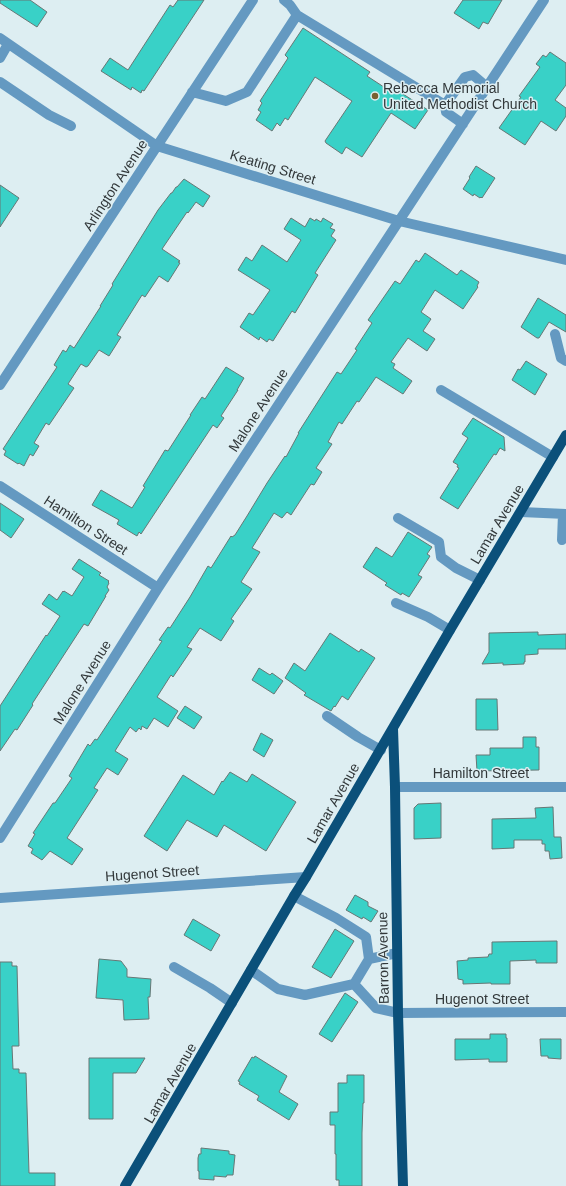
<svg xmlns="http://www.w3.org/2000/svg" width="566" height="1186" viewBox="0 0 566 1186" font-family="Helvetica,sans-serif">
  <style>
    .building { fill: #39d1c7; stroke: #677775 }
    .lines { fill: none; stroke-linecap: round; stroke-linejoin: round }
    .minor { stroke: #6499c1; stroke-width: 10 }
    .major { stroke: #0b507a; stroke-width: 10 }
    .poi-dot { fill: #796031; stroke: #ddeef2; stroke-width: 1.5 }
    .labels { text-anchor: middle; stroke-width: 3; stroke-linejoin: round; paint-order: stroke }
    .poi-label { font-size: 14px; fill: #32383a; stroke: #ddeef2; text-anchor: start }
    .street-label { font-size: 14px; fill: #32383a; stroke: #ddeef2 }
  </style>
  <rect width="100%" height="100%" fill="#ddeef2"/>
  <path class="building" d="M0,0H30L47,12L37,27L0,3Z
    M178,0H204L144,91L142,90L141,93L132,87L131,90L101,71L110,58L128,70L170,5L173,7Z
    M463,0H502L488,24L483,22L479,29L454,13Z
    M303,28L370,72L367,76L390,91L392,87L428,110L415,129L391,113L362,157L346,147L342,154L326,143L325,141L352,101L315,77L288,120L285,118L280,126L277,123L272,131L256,120L261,112L258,110L262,103L260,101L288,58L285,55Z
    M550,52L566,63V85L555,100L566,108V116L556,131L541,121L525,145L499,128L521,97L519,96L540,67L536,64L543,55L546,57Z
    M476,166L495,178L482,198L481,197L480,198L474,194L473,196L463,189L470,178L469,177Z
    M184,179L210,196L203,207L196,202L188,213L187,212L162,249L180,261L178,262L180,263L168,282L159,276L145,297L142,295L117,335L121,337L109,356L99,350L88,366L86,367L81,364L68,384L74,388L49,425L46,423L34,443L39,446L33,456L30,454L24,466L19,463L18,464L4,455L6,451L3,449L57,367L54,365L63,350L66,352L70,345L74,348L101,306H100L113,285L112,284L158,210L171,193H172L176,187H177Z
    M0,185L19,198L0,227Z
    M291,218L305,227L310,218L315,221L316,219L321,222L323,218L333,224L330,228L335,230L331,236L336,240L315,273L318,275L295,313L292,311L273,341L269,339L267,342L260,337L259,340L240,327L249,313L253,315L270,290L238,270L246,257L252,261L262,245L287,262L301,240L284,229Z
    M425,253L457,275L461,270L479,282L477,286L478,287L463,309L435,290L421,312L431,319L423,331L435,339L427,351L408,338L391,362L395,364L393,368L412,381L403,394L376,377L359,402L357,401L342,424L339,422L328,442L332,444L316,468L322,472L314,485L311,484L291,515L287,512L282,518L274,513L252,548L260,552L241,582L252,589L231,619L234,621L221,641L200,628L187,647L192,649L173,677L171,675L157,697L178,711L168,727L154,718L147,729L142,726L141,730L139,728L136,732L130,727L115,751L128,759L118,775L107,768L94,788L98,790L67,838L83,849L72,865L50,851L42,860L31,853L33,849L28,846L35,834L33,833L53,803H55L72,778L69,776L88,744L90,746L95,739L97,740L162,641L159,640L168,627L170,628L190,597L208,566L211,568L231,536L232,537L235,535L247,516L267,483L285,456L286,457L299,433H298L319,400L337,372L341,374L357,350L355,349L372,323L368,320L395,281L400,284L416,260L419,262Z
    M538,298L566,315V332L549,322L539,338H537L521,327Z
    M526,361L547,374L535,395L512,380L518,369L520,370Z
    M226,367L244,378L237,390H238L221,416L224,418L217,428L213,425L141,534L139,532L137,536L117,524L119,520L92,505L101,490L132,508L145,487L143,486L165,450L168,451L191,415H190L202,397L205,399Z
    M473,418L504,437L505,451L500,448L496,455L494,454L458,509L440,498L459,468L457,467L458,465L453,462L468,438L462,434Z
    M0,503L24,519L11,538L0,530Z
    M408,532L432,547L427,554L430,556L418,575L422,577L409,597L402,593L401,595L385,585L387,583L363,567L376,547L392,557Z
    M79,559L101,573L99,575L109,581L108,582L109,583L107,587L109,590L105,596H106L88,626L84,624L32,704L33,705L17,730L15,729L0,751V706L46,635L47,636L60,616L42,604L49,594L57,600L63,591L64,592V591L72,596L84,577L72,569Z
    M538,632V635L566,634V649H538V654L525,655V662H524V664L503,665V663L482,664L489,652V633Z
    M330,633L359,652L361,649L375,658L348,700L342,696L335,707L334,706L331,711L304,695L306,693L285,678L294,663L305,671Z
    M259,668L270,675L272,673L283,681L274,694L252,680Z
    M476,699H497L498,730H476Z
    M185,706L202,717L194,729L177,718Z
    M261,733L273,740L264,757L253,750Z
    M523,737H536V747H539V770L477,771L476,755H490V748H523Z
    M230,772L247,782L252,774L296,802L266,851L224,825L217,837L187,820L167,851L144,836L183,775L214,795L222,781L223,782Z
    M441,803V838L414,839V808L418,804Z
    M553,807L554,837H561L562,858L550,859L549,851H545V844H542V840H514V848L492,849V819L536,818L535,808Z
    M355,895L368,902V906L378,911L371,922L363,917L362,919L346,910Z
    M193,919L220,935L211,951L184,935Z
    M335,929L354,941L331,978L312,967Z
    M557,941V963H536V960L510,961V984H491V983L463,984V980L458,979L457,961L468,960V958L488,957L489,954H492V942Z
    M99,959L121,961L127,969V977L151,979L150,997H148L149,1019L124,1020L123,1000L96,998Z
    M0,962H12V966H17L19,1046H12L13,1069H19V1073H26L29,1173H55V1186H0Z
    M345,993L358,1002L332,1042L319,1034Z
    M490,1034H506V1038H507V1062H489V1059L455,1060V1039H490Z
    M540,1039H561V1059L548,1058V1056H541Z
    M255,1056L287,1076L279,1092L298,1104L289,1120L257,1100L259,1096L239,1084L240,1082L238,1081L252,1057L254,1058Z
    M89,1058H145L136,1073H113V1119H89Z
    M347,1075H364V1103H363L362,1133V1186H339V1180H336V1154H335V1125H330V1112H338V1083H347Z
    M201,1148L229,1151V1154L235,1155L233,1175H227L226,1177L214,1176V1180L199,1179V1171H198V1158L199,1154H201Z"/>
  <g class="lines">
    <path class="minor" d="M297,15L445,105
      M0,38L157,146L399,221L566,260
      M0,58L8,44
      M0,82L49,115L71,126
      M192,92L226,101L247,92L297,15L290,5L284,0
      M463,124L446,112L445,105L465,77L473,75L487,87
      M555,334L561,358L566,361
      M0,385L253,0
      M441,390L553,457
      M0,486L158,588
      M521,512L566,514
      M398,518L439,542L441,557L456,568L480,580
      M562,540L563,514
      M396,603L428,617L450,630
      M327,716L358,737L381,750
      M395,787H566
      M0,838L158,588L544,0
      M0,898L306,877
      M369,959L397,953
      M174,967L210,988L232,1003
      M251,970L278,989L305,995L354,984L369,959L366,937L336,918L294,896
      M354,984L376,1008L398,1013L566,1012"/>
    <path class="major" d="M393,729L395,787L398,1013L403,1186
      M125,1186L294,896L306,877L450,630L566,435"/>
  </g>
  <circle class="poi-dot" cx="375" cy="96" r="4"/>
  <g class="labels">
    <g class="poi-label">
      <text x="383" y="93">Rebecca Memorial<tspan x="383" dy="16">United Methodist Church</tspan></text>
    </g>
    <g class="street-label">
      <text transform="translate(273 167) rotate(17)" y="5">Keating Street</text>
      <text transform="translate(115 185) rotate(-57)" y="5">Arlington Avenue</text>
      <text transform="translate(258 410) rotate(-57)" y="5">Malone Avenue</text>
      <text transform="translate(497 524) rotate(-59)" y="5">Lamar Avenue</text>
      <text transform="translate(86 525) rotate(33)" y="5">Hamilton Street</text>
      <text transform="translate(82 682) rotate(-58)" y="5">Malone Avenue</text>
      <text x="481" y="778">Hamilton Street</text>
      <text transform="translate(333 803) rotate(-60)" y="5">Lamar Avenue</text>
      <text transform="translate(152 873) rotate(-4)" y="5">Hugenot Street</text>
      <text transform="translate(383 958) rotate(-91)" y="5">Barron Avenue</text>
      <text x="482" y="1004">Hugenot Street</text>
      <text transform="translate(170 1083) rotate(-60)" y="5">Lamar Avenue</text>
    </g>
  </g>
</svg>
